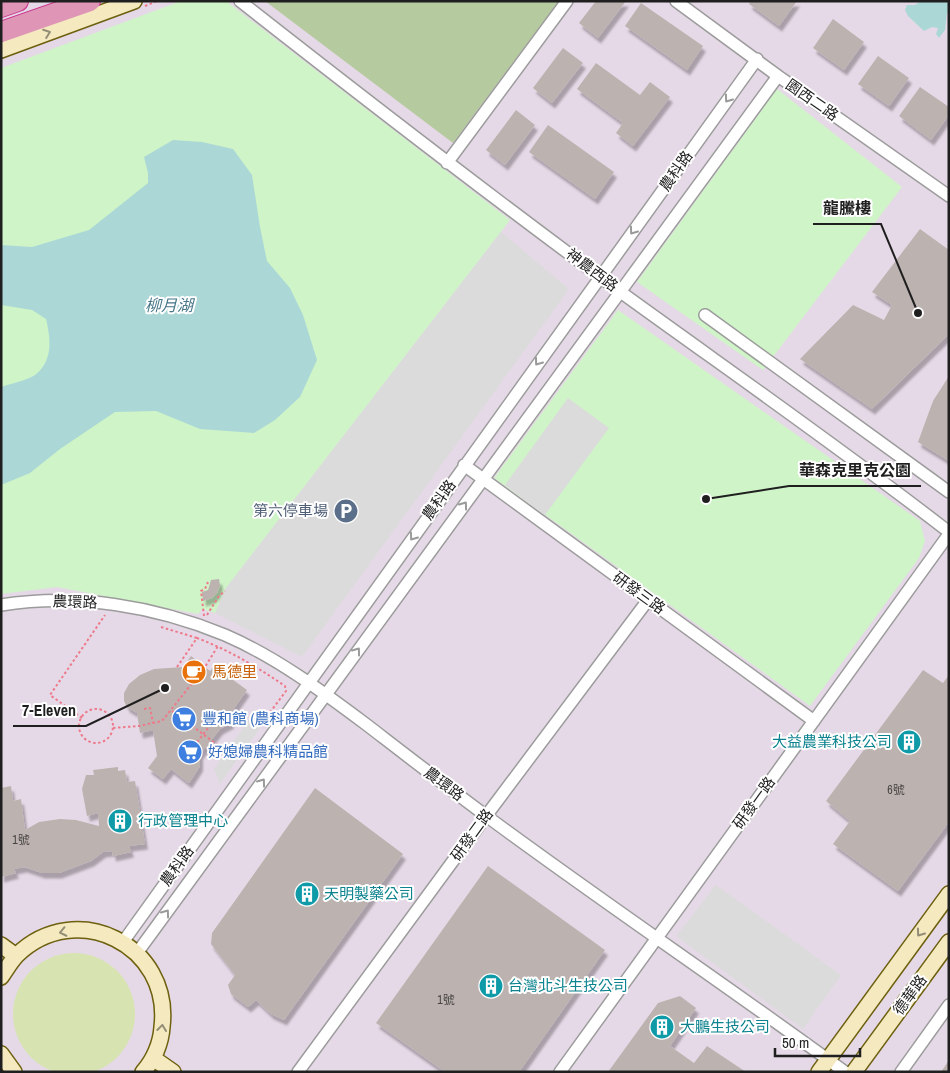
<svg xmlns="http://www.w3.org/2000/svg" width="950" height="1073" viewBox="0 0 950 1073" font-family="'Archivo Narrow','Noto Sans TC',sans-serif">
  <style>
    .industrial { fill: #e6d9e7 }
    .grass { fill: #d7e4b1 }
    .forest { fill: #b6ca9f }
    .park { fill: #cff4c7 }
    .parking { fill: #dbdbdb }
    .water { fill: #abd8d7 }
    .building { fill: #bcb2af; filter: url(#shadow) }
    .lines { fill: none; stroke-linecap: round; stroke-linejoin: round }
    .street-casing { stroke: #9c9c9c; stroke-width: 14 }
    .secondary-casing { stroke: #6d600f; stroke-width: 18 }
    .highway-casing { stroke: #ca358d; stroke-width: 22 }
    .path { stroke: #ed798a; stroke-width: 2; stroke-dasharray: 2.5 2.5; stroke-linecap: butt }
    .street { stroke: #fff; stroke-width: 11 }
    .secondary { stroke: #f4e9bf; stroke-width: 15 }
    .highway { stroke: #df95b5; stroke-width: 20 }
    .oneway { stroke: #948e77 }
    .oneway2 { stroke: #9a9a9a }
    .labels { text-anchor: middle; stroke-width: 4; stroke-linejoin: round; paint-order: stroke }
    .number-label { font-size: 12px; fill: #464443 }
    .street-label { font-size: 15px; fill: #1f1f1f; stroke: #fff }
    .service-label { font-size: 15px; fill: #4e5e75; stroke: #fff; text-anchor: end }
    .food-label { font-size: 15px; fill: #c56008; stroke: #fff; text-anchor: start }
    .shop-label { font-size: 15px; fill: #366cbe; stroke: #fff; text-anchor: start }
    .culture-label { font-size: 15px; fill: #0d838f; stroke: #fff; text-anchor: start }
    .water-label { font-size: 16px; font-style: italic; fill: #477788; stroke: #fff }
    .leader { fill: none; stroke: #1f1f1f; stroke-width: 2 }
    .callout-dot { fill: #1f1f1f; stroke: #fff; stroke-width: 2 }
    .callout-label { font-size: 16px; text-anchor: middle; font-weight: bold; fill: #1f1f1f; stroke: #fff; stroke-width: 4; stroke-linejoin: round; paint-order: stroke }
  </style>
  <defs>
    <filter id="shadow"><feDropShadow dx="3" dy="5.5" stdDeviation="1" flood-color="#0004"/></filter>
  </defs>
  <rect width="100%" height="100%" fill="#efeae6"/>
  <path class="industrial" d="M1,1H949V1072H1Z"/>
  <path class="grass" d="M13 1014a61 61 0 1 1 122 0a61 61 0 1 1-122 0Z"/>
  <path class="forest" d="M265,1H559L453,143Z"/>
  <path class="park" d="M181,1H226L510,220L226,588L215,613L202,609L198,614L57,587L1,594V68Z
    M777,89L902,187L763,370L637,282Z
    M618,310L920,521L925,541L919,558L810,706L494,478Z"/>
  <path class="parking" d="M501,232L569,289L302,657L215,613L226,588Z
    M568,398L609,428L545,515L505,485Z
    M256,710L263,724L220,784L214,769Z
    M716,885L841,975L803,1029L676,936Z"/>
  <path class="water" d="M921,1H949V12L947,13L945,30L939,38L936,34L938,28L932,27L924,31L908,16L905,10L907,5H915Z
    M173,140L202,142L233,149L252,175L260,227L267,261L290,288L303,315L317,360L300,397L275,420L254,433L200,429L156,411L115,412L60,449L30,473L1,485V387C10,384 28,380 35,375C53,361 51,339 46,319L32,310L1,305V245L32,247L89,230L148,183V173L144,157Z"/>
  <path class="building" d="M596,1H626L598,38L579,23Z
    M751,1H797L779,26L749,4Z
    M641,3L703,46L687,70L625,26Z
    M833,19L864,42L844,70L813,48Z
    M563,48L583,63L552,103L533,88Z
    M878,56L909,78L889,106L858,84Z
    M596,63L640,95L650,82L670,97L633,146L616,133L623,123L577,89Z
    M920,87L949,107V115L931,140L899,116Z
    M516,110L535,125L505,165L486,150Z
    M548,125L614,172L595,199L529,152Z
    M920,229L949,250V334L872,409L800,359L853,305L884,320L892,305L872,292Z
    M949,376V461L918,442L933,401Z
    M219,579L220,585L217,593L212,598L203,601L202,592L208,590L211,580Z
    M191,656L210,671L214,666L247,690L230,714L231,723L220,729L200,754V766L189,783L171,769L163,779L148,768L157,756L153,730L140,733L137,713L127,707L124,701V693L129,684L140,675L154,669L183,667Z
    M923,670L943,683L949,675V822L898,891L833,844L850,821L826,801Z
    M118,767V771L125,770L127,782L135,781L145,844L129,846L131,852L113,856L112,851L103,852L91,861L59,873H42L24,867L14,869L16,873L1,877V788L11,786L13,801L21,799L25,830L39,822L60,819L76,820L99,826L98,813L87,816L82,789L86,775H94L93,770Z
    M315,788L403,854L284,1020L271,1014L256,1000L248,1007L231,994L228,985L235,975L211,944L212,933Z
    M488,866L605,950L519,1072H445L376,1023Z
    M680,996L696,1008L670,1046L694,1063L707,1046L746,1072H608L658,1003Z
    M949,1060V1072H941Z"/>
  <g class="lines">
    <defs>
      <path id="street" d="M240,1C366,100 493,198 622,293C731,372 842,449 949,532
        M676,1L778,76L949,196
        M447,163L567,1
        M705,315L949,492
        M464,465L814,721
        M1,605C77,593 155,606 225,635C276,657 323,692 367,725C406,755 446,786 485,815C604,903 726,985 845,1072
        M123,942L757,59
        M137,953L778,76
        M298,1072L486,816L648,600
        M560,1072L949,534
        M901,1072L949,1005"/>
      <path id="secondary" d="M1,50L134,1
        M1,945L16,956
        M1,977C6,970 11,961 17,955C76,898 172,945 162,1027C161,1043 154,1060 143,1072
        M1,1054L14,1072
        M153,1058L173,1072
        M819,1072L949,894
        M854,1072L949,942"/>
      <path id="highway" d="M1,7L18,1
        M1,32L90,1"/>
    </defs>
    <use href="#street" class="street-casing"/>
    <use href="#secondary" class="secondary-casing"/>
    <use href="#highway" class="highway-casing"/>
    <path class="path" d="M145,6L157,1
      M207,615L219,596L225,591
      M204,616L201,591L205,589L208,582
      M161,627L197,638
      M177,667L197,638C229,650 257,667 285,686L286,691L262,723
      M144,709L150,708L153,723
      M79 726a17 17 0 1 1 34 0a17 17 0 1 1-34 0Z
      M172,711L223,749
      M82,718L50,695L105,615
      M113,728L139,726L162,721L205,667L218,646
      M191,750L215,719"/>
    <use href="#street" class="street"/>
    <use href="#secondary" class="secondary"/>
    <use href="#highway" class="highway"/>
  </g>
  <defs><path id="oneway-chevron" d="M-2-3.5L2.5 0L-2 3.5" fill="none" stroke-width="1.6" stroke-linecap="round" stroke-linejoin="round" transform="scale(1.25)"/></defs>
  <g class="oneway">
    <use href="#oneway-chevron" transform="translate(47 33) rotate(-20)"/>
    <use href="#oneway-chevron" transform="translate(63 932) rotate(168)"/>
    <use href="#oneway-chevron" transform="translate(920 933) rotate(126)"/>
    <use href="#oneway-chevron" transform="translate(162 1028) rotate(-83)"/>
  </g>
  <g class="oneway2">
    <use href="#oneway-chevron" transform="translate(728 99) rotate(126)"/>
    <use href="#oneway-chevron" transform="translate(633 231) rotate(126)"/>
    <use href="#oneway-chevron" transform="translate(538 362) rotate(126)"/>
    <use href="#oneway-chevron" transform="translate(464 505) rotate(-54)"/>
    <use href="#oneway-chevron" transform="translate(413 537) rotate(126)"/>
    <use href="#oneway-chevron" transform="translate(357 651) rotate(-54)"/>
    <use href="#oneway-chevron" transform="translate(262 782) rotate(-54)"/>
    <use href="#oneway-chevron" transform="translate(166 913) rotate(-54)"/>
  </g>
  <defs>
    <symbol id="parking-disc" viewBox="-11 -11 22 22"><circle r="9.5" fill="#5c6f8a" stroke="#fff"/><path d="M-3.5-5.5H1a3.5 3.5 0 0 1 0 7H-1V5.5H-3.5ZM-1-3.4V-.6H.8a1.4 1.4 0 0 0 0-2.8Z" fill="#fff"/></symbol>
    <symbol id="cafe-disc" viewBox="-11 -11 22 22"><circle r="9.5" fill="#e8710a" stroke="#fff"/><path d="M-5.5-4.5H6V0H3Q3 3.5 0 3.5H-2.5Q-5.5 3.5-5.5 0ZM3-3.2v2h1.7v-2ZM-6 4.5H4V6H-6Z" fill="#fff"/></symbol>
    <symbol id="supermarket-disc" viewBox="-11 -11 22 22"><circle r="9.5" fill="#3f7fe0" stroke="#fff"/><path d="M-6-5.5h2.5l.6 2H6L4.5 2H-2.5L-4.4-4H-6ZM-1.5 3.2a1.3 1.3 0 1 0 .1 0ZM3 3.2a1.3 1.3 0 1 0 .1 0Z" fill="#fff"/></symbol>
    <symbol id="building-disc" viewBox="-11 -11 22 22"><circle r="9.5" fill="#0f9aa8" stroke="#fff"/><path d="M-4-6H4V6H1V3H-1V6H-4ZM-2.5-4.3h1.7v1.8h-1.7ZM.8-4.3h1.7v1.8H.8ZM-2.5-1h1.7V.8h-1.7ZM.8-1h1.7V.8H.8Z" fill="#fff"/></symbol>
  </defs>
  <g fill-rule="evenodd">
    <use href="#parking-disc" x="332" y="497" width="28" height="28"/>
    <use href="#cafe-disc" x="180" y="658" width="28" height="28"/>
    <use href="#supermarket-disc" x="170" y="705" width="28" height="28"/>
    <use href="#building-disc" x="895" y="728" width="28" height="28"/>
    <use href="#supermarket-disc" x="176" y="738" width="28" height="28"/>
    <use href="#building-disc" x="106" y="807" width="28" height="28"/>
    <use href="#building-disc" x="293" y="880" width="28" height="28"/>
    <use href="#building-disc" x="477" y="972" width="28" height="28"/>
    <use href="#building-disc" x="648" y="1013" width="28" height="28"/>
  </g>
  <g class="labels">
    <g class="number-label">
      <text x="896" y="794">6號</text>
      <text x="21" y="844">1號</text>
      <text x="446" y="1004">1號</text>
    </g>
    <g class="street-label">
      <text transform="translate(812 100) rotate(35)" y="5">園西二路</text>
      <text transform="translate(676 171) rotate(-55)" y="5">農科路</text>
      <text transform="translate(592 270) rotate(37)" y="5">神農西路</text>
      <text transform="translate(439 500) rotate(-54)" y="5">農科路</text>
      <text transform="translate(639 593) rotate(36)" y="5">研發三路</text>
      <text transform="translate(75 602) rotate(2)" y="5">農環路</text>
      <text transform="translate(444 784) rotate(37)" y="5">農環路</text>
      <text transform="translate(754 803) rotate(-54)" y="5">研發一路</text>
      <text transform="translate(472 835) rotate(-54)" y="5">研發二路</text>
      <text transform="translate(177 866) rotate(-54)" y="5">農科路</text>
      <text transform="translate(910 995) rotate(-54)" y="5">德華路</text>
    </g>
    <g class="service-label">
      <text x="328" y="516">第六停車場</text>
    </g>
    <g class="food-label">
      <text x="212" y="677">馬德里</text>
    </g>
    <g class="shop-label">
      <text x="202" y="724">豐和館 (農科商場)</text>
      <text x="208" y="757">好媳婦農科精品館</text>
    </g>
    <g class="culture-label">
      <text x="892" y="747" text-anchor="end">大益農業科技公司</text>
      <text x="138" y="826">行政管理中心</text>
      <text x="324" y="899">天明製藥公司</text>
      <text x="508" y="991">台灣北斗生技公司</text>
      <text x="680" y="1032">大鵬生技公司</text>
    </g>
    <g class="water-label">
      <text x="169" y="311">柳月湖</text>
    </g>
  </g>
  <path class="leader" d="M918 313L881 224H813M706 499L789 486H921M165 688L86 726H13"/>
  <g class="callout-dot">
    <circle cx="918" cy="313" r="5"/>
    <circle cx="706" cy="499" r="5"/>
    <circle cx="165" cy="688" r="5"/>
  </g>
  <g class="callout-label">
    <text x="847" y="214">龍騰樓</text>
    <text x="855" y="476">華森克里克公園</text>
    <text x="49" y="716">7-Eleven</text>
  </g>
  <rect width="950" height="1073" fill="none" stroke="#1f1f1f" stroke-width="5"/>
  <path d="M775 1048v8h85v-8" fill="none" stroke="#1f1f1f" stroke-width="2.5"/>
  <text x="782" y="1048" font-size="15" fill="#1f1f1f" stroke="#ffffff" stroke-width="4" paint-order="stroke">50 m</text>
</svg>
